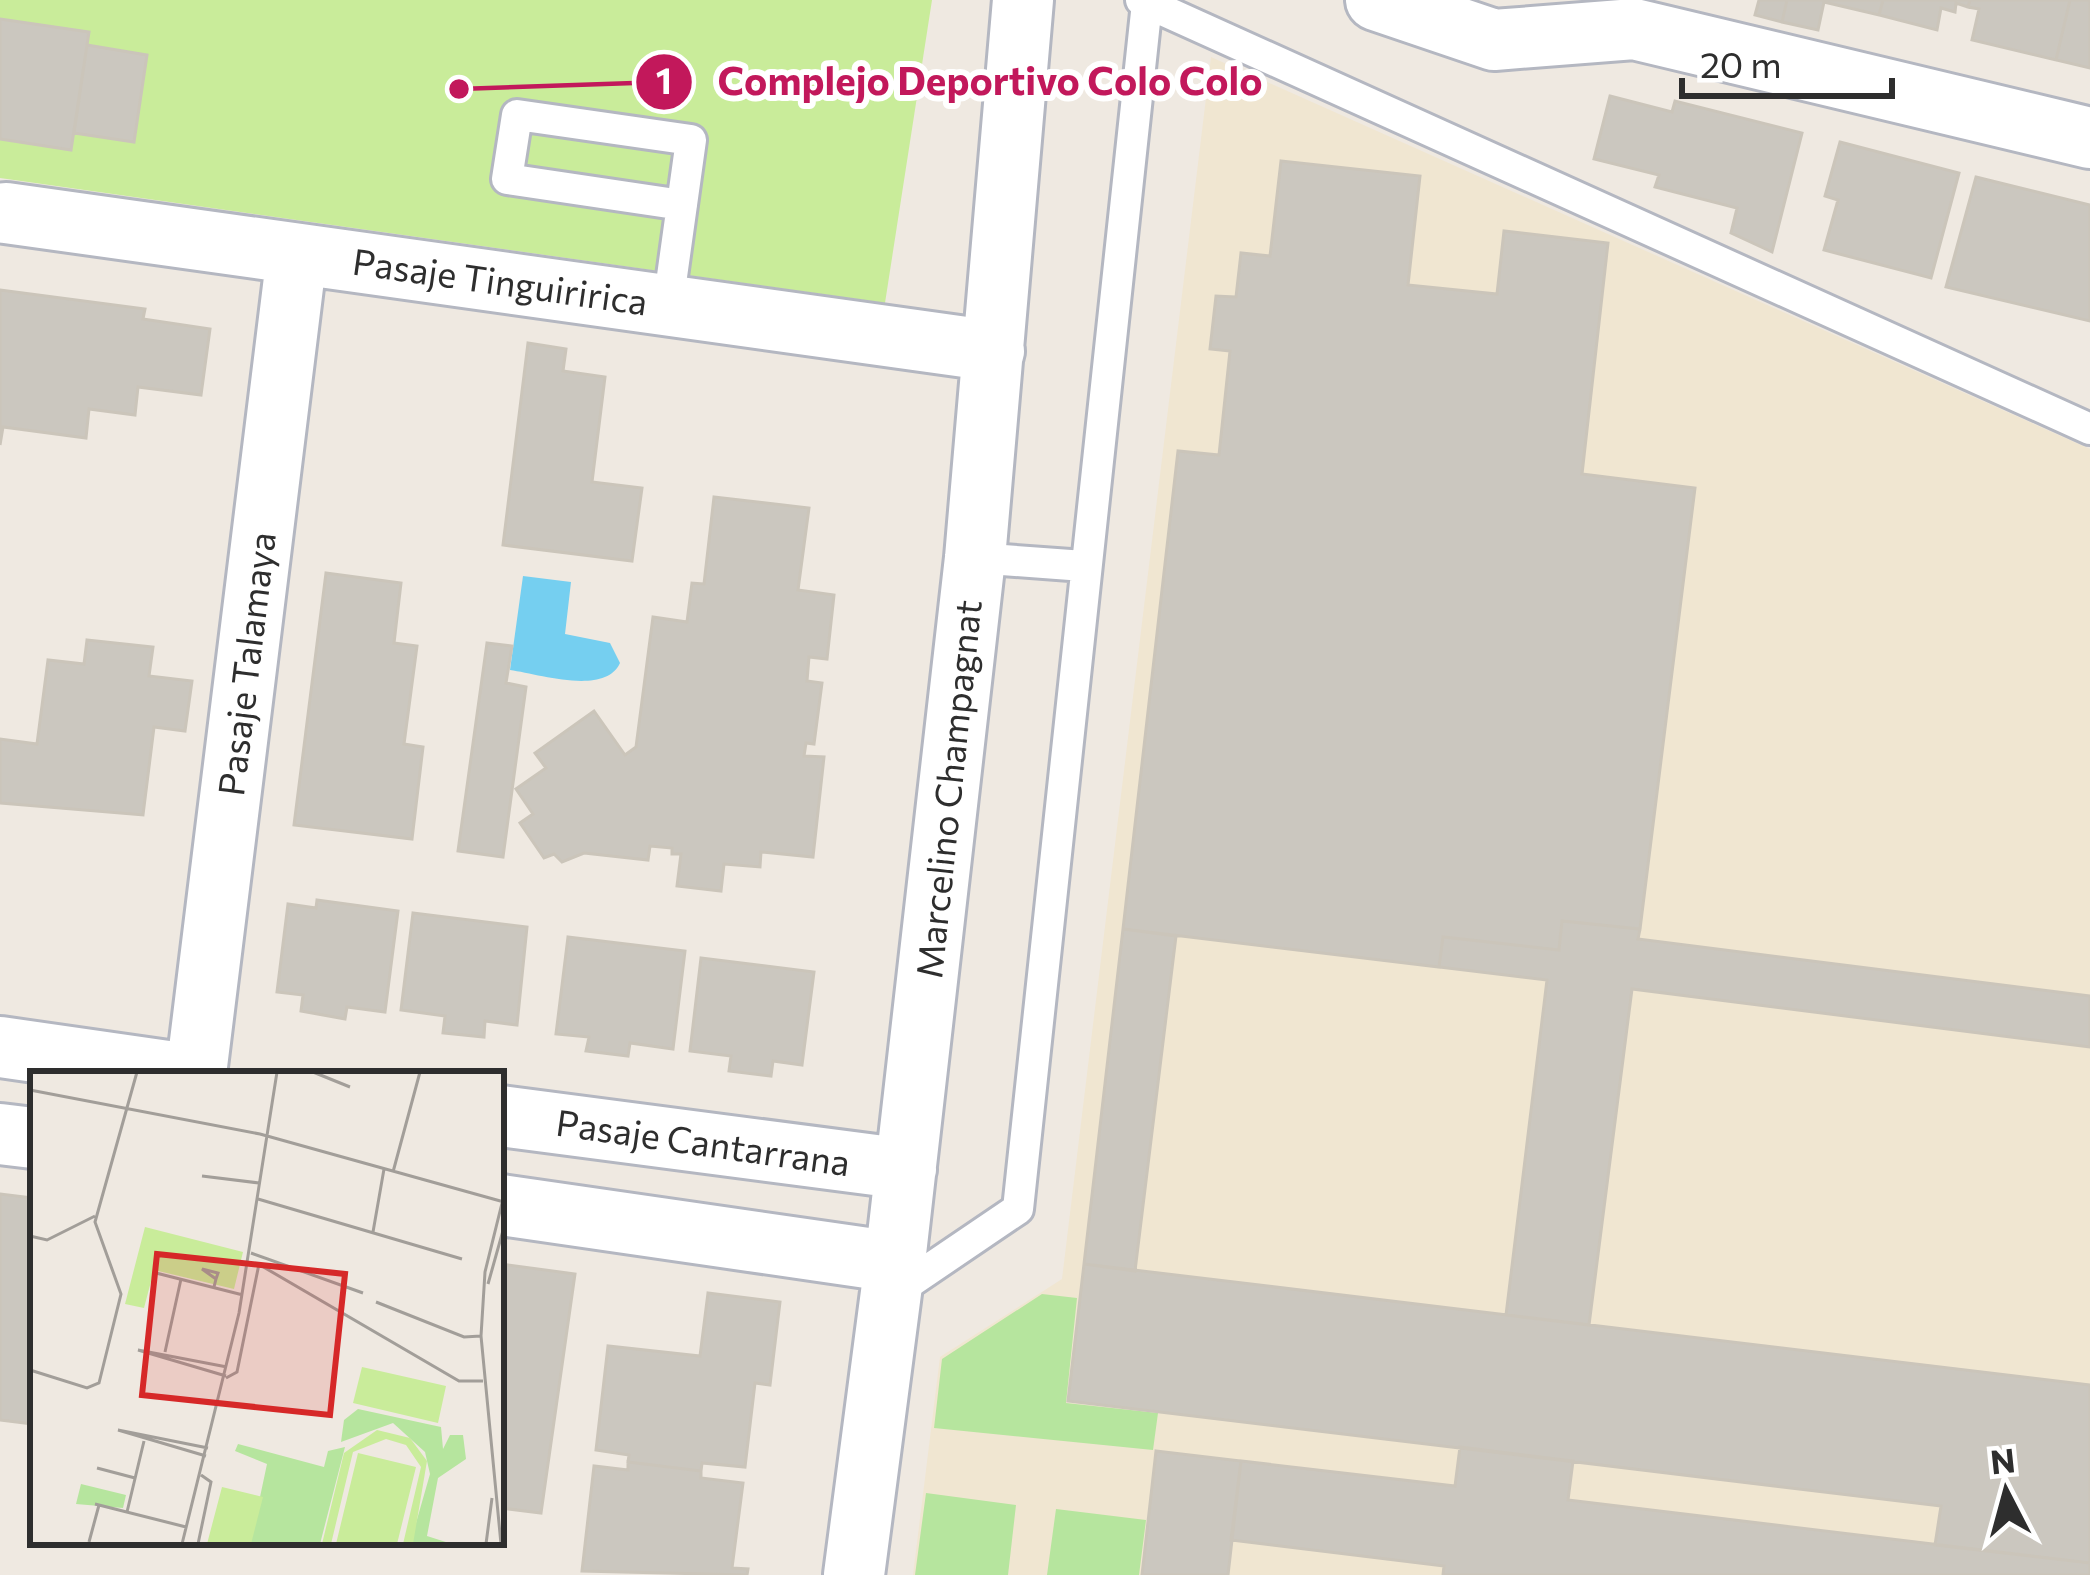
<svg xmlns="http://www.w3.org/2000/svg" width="2090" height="1575" viewBox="0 0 2090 1575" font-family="Commissioner,sans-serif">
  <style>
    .education { fill: #f0e6d1 }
    .green { fill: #b6e59e }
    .pitch { fill: #c9ec9a }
    .water { fill: #75cff0 }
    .building { fill: #cbc7bf; stroke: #cbc5ba; stroke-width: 3 }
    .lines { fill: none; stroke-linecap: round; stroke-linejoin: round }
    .service-casing { stroke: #b4b7c1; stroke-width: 36 }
    .minor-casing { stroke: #b4b7c1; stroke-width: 66 }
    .service { stroke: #fff; stroke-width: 30 }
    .minor { stroke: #fff; stroke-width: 60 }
    .labels { text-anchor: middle; stroke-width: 12; stroke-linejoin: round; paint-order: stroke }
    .street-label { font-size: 36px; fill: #2e2e2e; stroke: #fff }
    .inset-road { fill: none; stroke: #a29e99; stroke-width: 3 }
    .view { fill: #d62828; fill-opacity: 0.15; stroke: #d62828; stroke-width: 6 }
    .inset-edge { fill: none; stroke: #2e2e2e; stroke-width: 6 }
    .leader { fill: none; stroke: #c2185b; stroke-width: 4.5 }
    .callout-dot { fill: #c2185b; stroke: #fff; stroke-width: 4.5 }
    .mark-label { font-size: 36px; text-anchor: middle; font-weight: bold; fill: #fff }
    .callout-label { font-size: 39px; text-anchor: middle; font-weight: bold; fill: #c2185b; stroke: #fff; stroke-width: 12; stroke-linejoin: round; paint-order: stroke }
  </style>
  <rect width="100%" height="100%" fill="#efe9e1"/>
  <path class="education" d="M1211,57L2090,449V1575H913L940,1357L1062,1279Z"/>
  <path class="green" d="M1042,1294L1077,1298L1066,1403L1158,1413L1153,1450L934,1428L942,1359Z
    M926,1493L1016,1505L1008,1575H915Z
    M1056,1509L1146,1520L1139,1575H1047Z"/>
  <path class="pitch" d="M0,0H932L885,303L0,178Z"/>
  <path class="water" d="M523,576L571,582L565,634L610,643L620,663C605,696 539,674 510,670Z"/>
  <path class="building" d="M1759,0H1787L1782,22L1755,15Z
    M1787,0H1883L1879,15L1824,2L1818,30L1782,22Z
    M1883,0H1970L1968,7L1956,3L1955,12L1941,8L1937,30L1879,15Z
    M1970,0H2070L2056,60L1972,40L1979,9L1968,7Z
    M2070,0H2090V68L2056,60Z
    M0,19L89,32L71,150L0,139Z
    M87,45L147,55L134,142L74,133Z
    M1610,96L1672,112L1675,101L1802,133L1772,252L1731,233L1737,208L1655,187L1659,175L1594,159Z
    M1840,142L1959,173L1931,278L1824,250L1838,200L1825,196Z
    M1281,161L1420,176L1408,285L1497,294L1504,231L1608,243L1582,474L1695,488L1640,929L1562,921L1559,950L1443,937L1439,967L1123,929L1178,451L1219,455L1230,351L1210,349L1216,296L1236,297L1241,253L1270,256Z
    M1976,177L2090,205V321L1946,287Z
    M0,290L145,309L143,319L210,329L201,395L138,387L135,415L89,409L86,438L3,427L0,445Z
    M528,343L566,349L563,371L605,377L592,482L642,488L632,561L503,545Z
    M714,497L809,508L798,590L834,595L827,659L809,657L807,681L822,683L814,744L806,743L804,756L824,757L813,857L761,852L760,867L724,864L721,891L677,886L681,854H672V848L650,846L648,860L584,853L562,862L554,854L544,858L520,823L533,814L516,789L546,768L535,753L594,711L625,755L636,747L653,617L687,622L692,583L704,584Z
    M326,573L401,583L394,643L417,646L404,744L423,747L412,839L294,825Z
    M87,640L153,647L149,676L192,681L185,731L154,727L143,815L0,803V739L37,744L48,660L84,664Z
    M487,643L512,646L506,683L526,687L503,857L458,851Z
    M317,900L398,911L385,1012L347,1007L345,1019L301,1011L303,995L277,992L288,904L316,908Z
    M413,913L527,927L517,1025L485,1021L484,1037L443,1033L445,1016L401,1010Z
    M1562,921L1640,929L1638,939L2090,996V1047L1632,989L1589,1325L1506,1315L1547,980L1439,967L1443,937L1559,950Z
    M1123,929L1176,936L1135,1271L1084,1264Z
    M568,937L685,951L673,1049L630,1043L628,1056L586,1051L589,1037L556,1034Z
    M701,958L814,972L802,1065L773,1061L771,1076L729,1071L731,1056L690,1051Z
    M0,1194L33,1198V1424L0,1420Z
    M501,1264L575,1274L541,1513L501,1508Z
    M1084,1264L2090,1385V1563L1935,1545L1941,1506L1068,1401Z
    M708,1293L780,1302L770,1385L755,1383L745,1467L702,1463L701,1471L628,1462L629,1455L596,1450L608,1346L700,1356Z
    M1460,1447L1573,1461L1568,1500L2090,1563V1575H1443L1444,1566L1231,1540L1241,1461L1455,1486Z
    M1156,1451L1241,1461L1228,1575H1142Z
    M628,1462L701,1471V1478L743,1483L732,1568L748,1569L747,1575L582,1571L594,1466L628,1470Z"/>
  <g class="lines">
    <defs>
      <path id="service" d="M1147,3L2090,429
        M668,305L691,140L517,115L507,179L682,205
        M975,558L1084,566
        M891,1295L1018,1209L1147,3L1141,0"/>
      <path id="minor" d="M1376,0L1494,40L1634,29L2090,138
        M6,213L994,351
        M0,1047L188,1074
        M196,1074L297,254
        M501,1116L906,1169
        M0,1134L33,1138
        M501,1205L895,1262
        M854,1575L895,1262L975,558L1023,0"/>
    </defs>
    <use href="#service" class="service-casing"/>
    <use href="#minor" class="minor-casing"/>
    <use href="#service" class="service"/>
    <use href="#minor" class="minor"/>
  </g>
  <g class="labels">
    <g class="street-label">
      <text transform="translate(500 282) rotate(8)" y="13">Pasaje Tinguiririca</text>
      <text transform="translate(247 664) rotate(-83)" y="13">Pasaje Talamaya</text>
      <text transform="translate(949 789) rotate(-84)" y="13">Marcelino Champagnat</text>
      <text transform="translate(703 1143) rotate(8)" y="13">Pasaje Cantarrana</text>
    </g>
  </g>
  <g transform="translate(30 1071)">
    <rect width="474" height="474" fill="#efe9e1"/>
    <path d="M328,338L411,356L413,378L420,364H433L436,388L408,407L397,465L422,473H380L400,403L395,381L363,352L311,371L314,349ZM208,373L294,396L298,380L315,376L290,473H220L237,393L205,380ZM51,413L96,424L93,437L46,433Z" fill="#b6e59e"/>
    <path d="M115,156L213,181L204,218L124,199L114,237L95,233ZM332,296L416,315L408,352L323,332ZM347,359L380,367L397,390L383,473H373L391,396L376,374L356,368L323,381L301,473H292L314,382ZM328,382L386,396L367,473H306ZM192,416L233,426L221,473H177Z" fill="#c9ec9a"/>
    <path class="inset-road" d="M283,1L320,16M0,19L230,63L474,131M363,101L390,1M172,105L229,112M228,128L432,188M343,161L354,98M0,165L17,169L65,145M221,182L333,222M230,194L429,310H453M126,202L213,224M458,213L474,156M184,216L186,208L188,202L172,198L186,208M346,231L434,266L451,265M135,281L151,208M0,299L57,317L69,312L91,223L65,151L107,1M196,305L108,279L197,296M196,307L207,301L229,193M176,385L88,359L178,377M67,397L105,407M65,433L156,456M97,441L114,370M59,471L69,434M152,473L209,242L247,1M168,473L181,411L171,404M456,473L462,427M471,473L451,265L455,201L474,124"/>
    <path class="view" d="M127,183L315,203L300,344L112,324Z"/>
    <rect width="474" height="474" class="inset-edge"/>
  </g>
  <path class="leader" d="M459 89L664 82"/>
  <g class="callout-dot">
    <circle cx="459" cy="89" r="12"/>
    <circle cx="664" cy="82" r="30"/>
  </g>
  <g class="mark-label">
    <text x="664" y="94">1</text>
  </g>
  <g class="callout-label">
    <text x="990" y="95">Complejo Deportivo Colo Colo</text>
  </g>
  <g transform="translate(2006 1491) rotate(354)" stroke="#ffffff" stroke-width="9" paint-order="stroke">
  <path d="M0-9L21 45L0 30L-21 45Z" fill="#2e2e2e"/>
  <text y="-18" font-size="33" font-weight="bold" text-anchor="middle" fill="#2e2e2e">N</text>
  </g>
  <path d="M1682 78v18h210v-18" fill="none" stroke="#2e2e2e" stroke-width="6"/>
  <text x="1700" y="78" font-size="36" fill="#2e2e2e" stroke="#ffffff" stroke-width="9" paint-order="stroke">20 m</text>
</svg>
